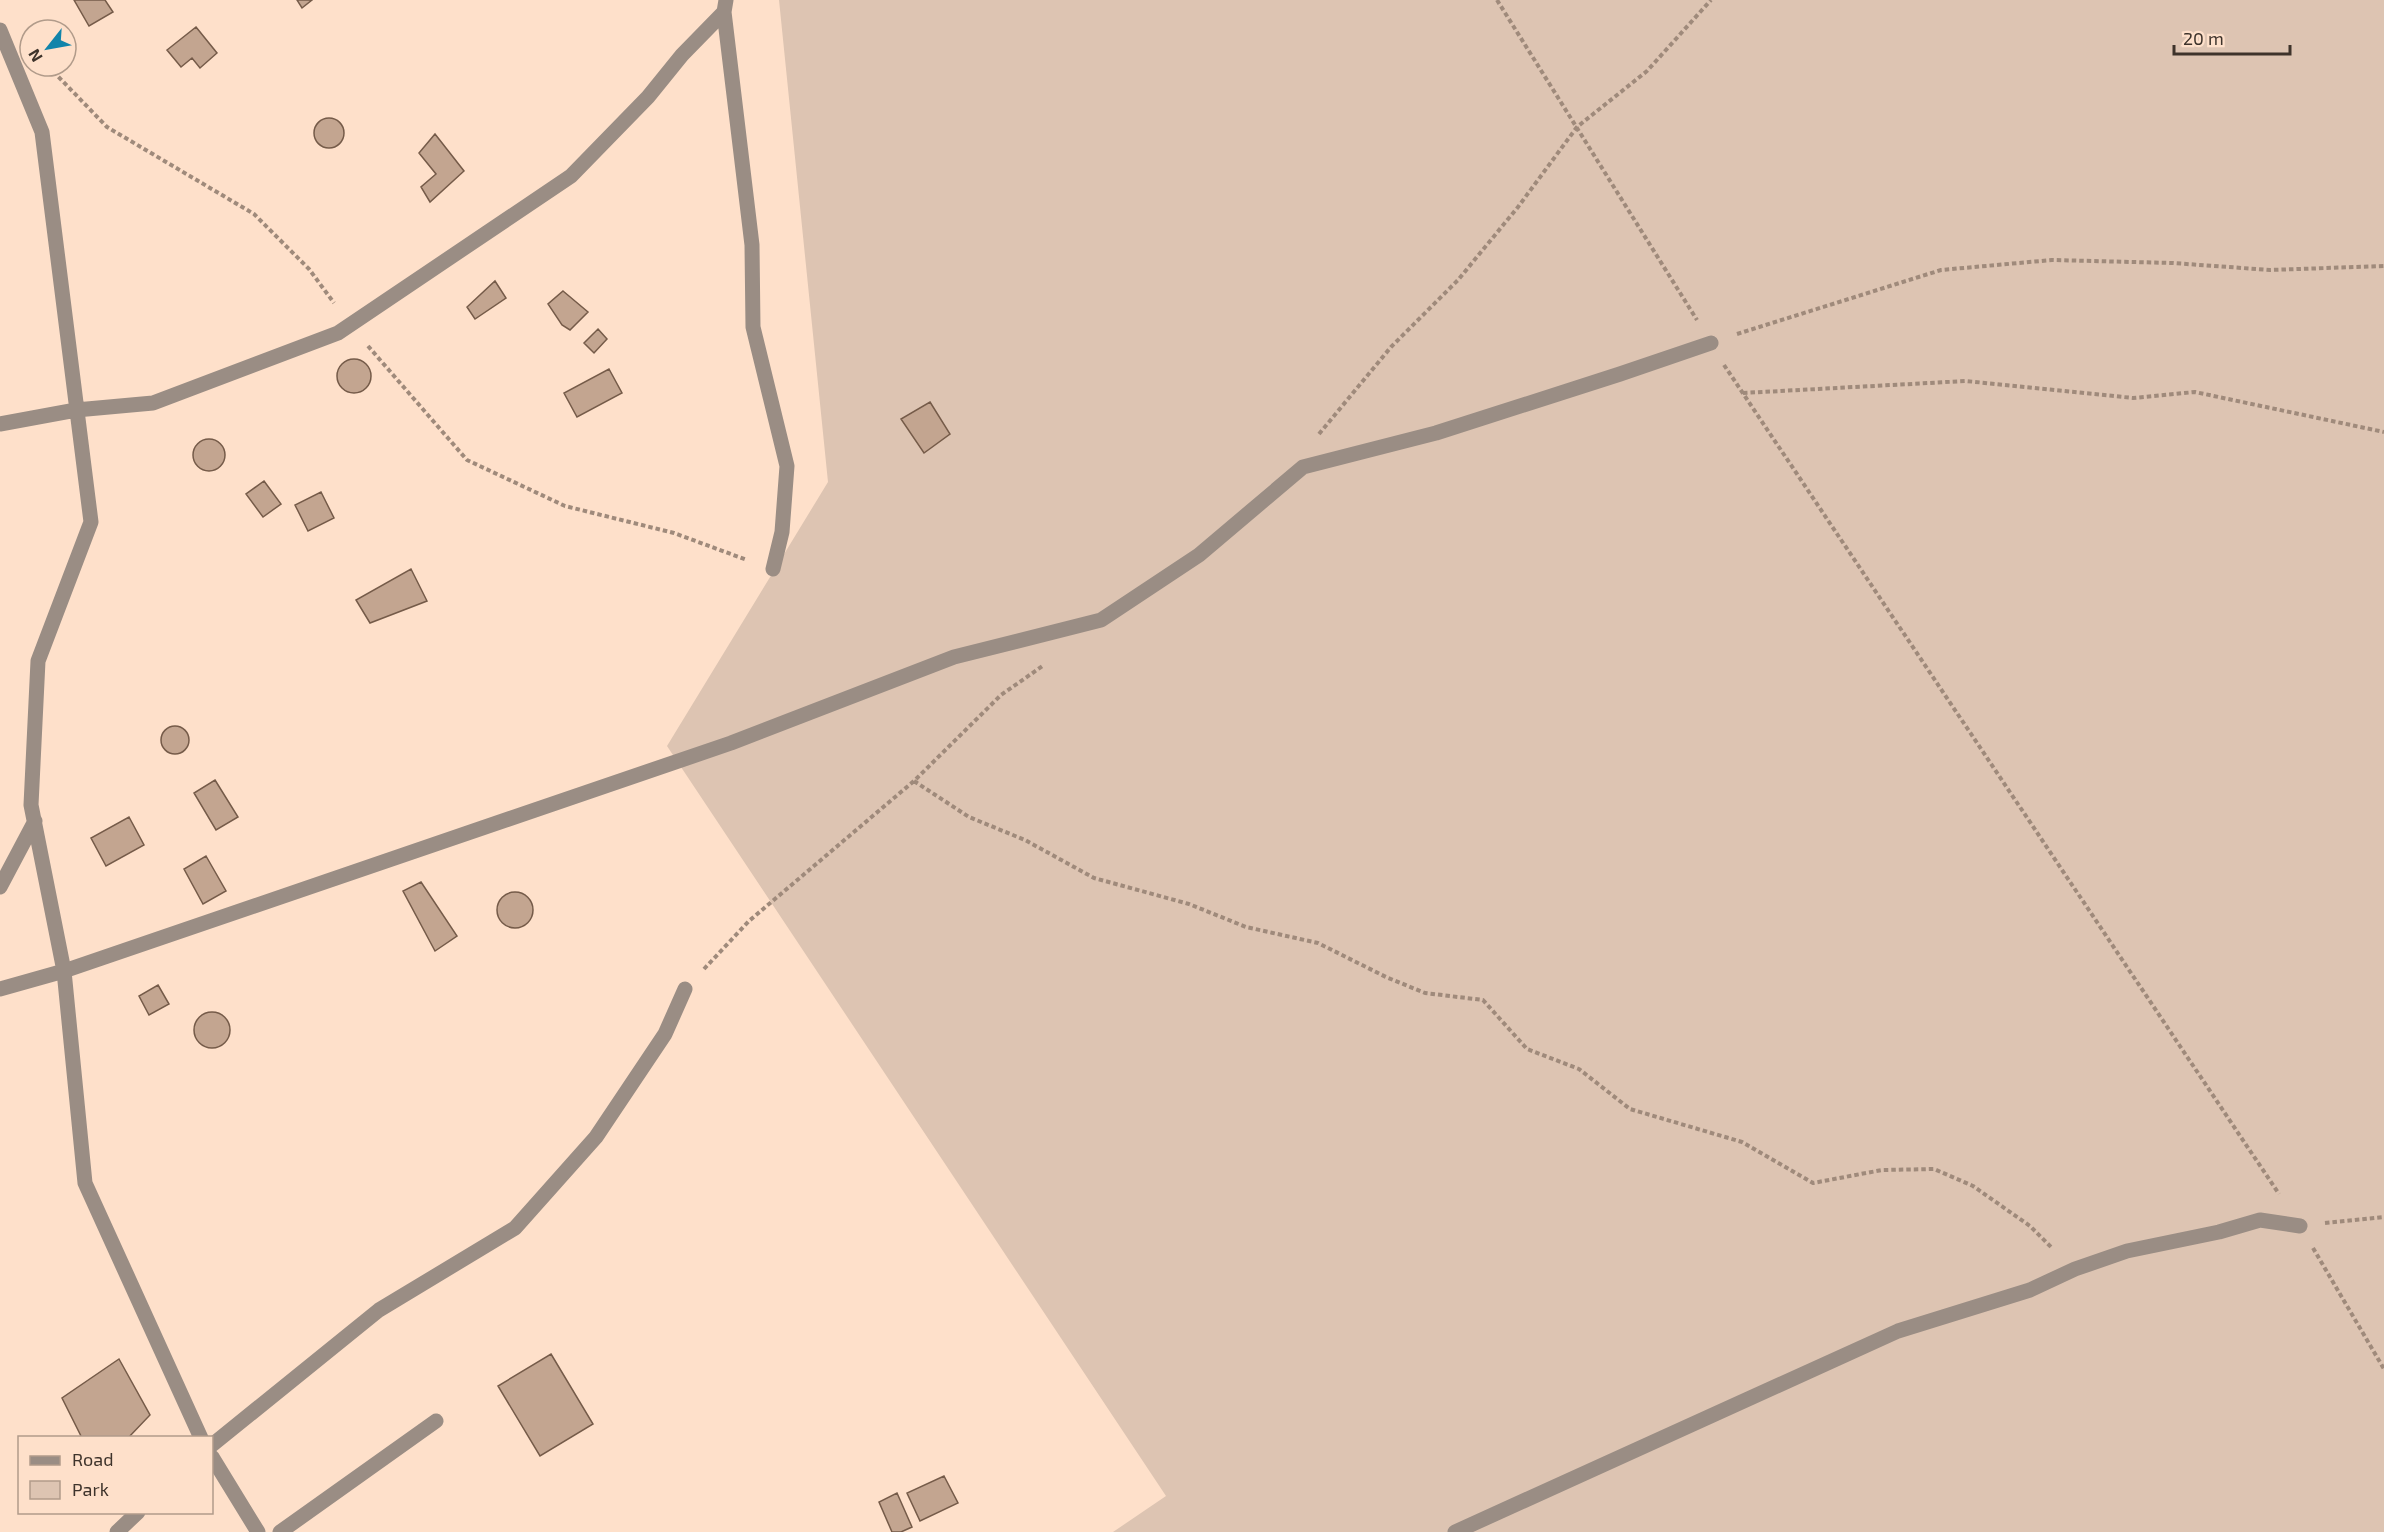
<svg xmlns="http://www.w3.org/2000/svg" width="2384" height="1532" viewBox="0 0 2384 1532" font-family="'Exo 2',sans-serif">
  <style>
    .green { fill: #ddc4b2 }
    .building { fill: #c3a590; stroke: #755b49; stroke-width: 1.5 }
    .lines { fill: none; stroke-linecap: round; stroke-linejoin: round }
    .path { stroke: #9f8a7b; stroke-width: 4; stroke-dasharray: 4.5 3; stroke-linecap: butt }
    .minor { stroke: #9a8d84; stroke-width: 15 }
  </style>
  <rect width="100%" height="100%" fill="#fee0ca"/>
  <path class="green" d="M779,0H2384V1532H1113L1166,1496L667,746L828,482Z"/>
  <path class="building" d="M74,0H105L113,12L89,26Z
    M297,0H312L302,8Z
    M196,27L217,53L200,68L192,58L181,67L167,50Z
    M314 133a15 15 0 1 1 30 0a15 15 0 1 1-30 0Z
    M435,134L464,171L430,202L421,187L436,174L419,153Z
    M495,281L506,298L475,319L467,307Z
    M563,291L588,312L570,330L562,325L548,304Z
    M598,329L607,339L594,353L584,343Z
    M337 376a17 17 0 1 1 34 0a17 17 0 1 1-34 0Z
    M609,369L622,393L577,417L564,393Z
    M930,402L950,434L924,453L901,419Z
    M193 455a16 16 0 1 1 32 0a16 16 0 1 1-32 0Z
    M264,481L281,504L263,517L246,494Z
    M321,492L334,518L308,531L295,505Z
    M411,569L427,601L370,623L356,600Z
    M161 740a14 14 0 1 1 28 0a14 14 0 1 1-28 0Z
    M215,780L238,817L216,830L194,793Z
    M129,817L144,845L106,866L91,838Z
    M206,856L226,891L203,904L184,869Z
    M421,882L457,936L435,951L403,891Z
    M497 910a18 18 0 1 1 36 0a18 18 0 1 1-36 0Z
    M158,985L169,1004L149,1015L139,996Z
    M194 1030a18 18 0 1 1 36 0a18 18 0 1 1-36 0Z
    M551,1354L593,1424L540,1456L498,1386Z
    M119,1359L150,1415L128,1438H82L62,1398Z
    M944,1476L958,1503L920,1521L907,1493Z
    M897,1493L912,1527L901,1532H892L879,1502Z"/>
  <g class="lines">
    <path class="path" d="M1497,0L1697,320
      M48,66L107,127L254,214L309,269L334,303
      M1737,334L1941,270L2052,260L2173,263L2270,270L2384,266
      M368,346L467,460L565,506L674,533L747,560
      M1724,365L2279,1194
      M1743,393L1966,381L2133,398L2195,392L2384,432
      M1319,434L1391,347L1458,280L1518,207L1577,127L1647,71L1711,0
      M914,781L969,817L1025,840L1094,878L1189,904L1246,927L1318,943L1386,977L1425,993L1483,1000L1527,1049L1579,1069L1630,1109L1742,1142L1813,1183L1882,1170L1934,1169L1973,1186L2030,1226L2052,1248
      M704,969L749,921L914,781L1001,695L1044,665
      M2325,1223L2384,1217
      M2313,1248L2384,1369"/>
    <path class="minor" d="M726,0L724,12L752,245L753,327L787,466L782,532L773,569
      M0,30L42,132L91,522L38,661L31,805L64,971L85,1183L201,1438
      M0,424L76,410L153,403L338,333L571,176L648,97L682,55L724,12
      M0,887L35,821
      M0,989L64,971L731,743L954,657L1101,620L1199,555L1303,467L1436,433L1620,374L1711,343
      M212,1445L379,1310L515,1228L596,1137L665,1034L685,989
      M212,1457L258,1532
      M117,1532L138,1512
      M280,1532L436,1421
      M1455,1532L1898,1331L2030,1290L2075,1269L2127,1251L2219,1232L2260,1220L2300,1226"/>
  </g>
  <rect x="18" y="1436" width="195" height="78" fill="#fee0ca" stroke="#b19b8a" stroke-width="1.5"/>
  <rect x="30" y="1456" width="30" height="9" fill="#9a8d84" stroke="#b19b8a" stroke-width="1.5"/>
  <text x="72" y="1466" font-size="18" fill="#3e332b">Road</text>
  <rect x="30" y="1481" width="30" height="18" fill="#ddc4b2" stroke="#b19b8a" stroke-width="1.5"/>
  <text x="72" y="1496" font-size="18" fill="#3e332b">Park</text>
  <g transform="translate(48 48) rotate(239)"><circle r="28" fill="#fee0ca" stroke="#b19b8a" stroke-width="1.5"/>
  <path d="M0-4.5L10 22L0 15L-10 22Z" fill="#1184aa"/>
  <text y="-9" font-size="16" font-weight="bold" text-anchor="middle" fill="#3e332b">N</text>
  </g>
  <path d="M2174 45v9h116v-9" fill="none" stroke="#3e332b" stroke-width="3"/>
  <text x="2183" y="45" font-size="18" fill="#3e332b" stroke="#fee0ca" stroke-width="4.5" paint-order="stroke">20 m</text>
</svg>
